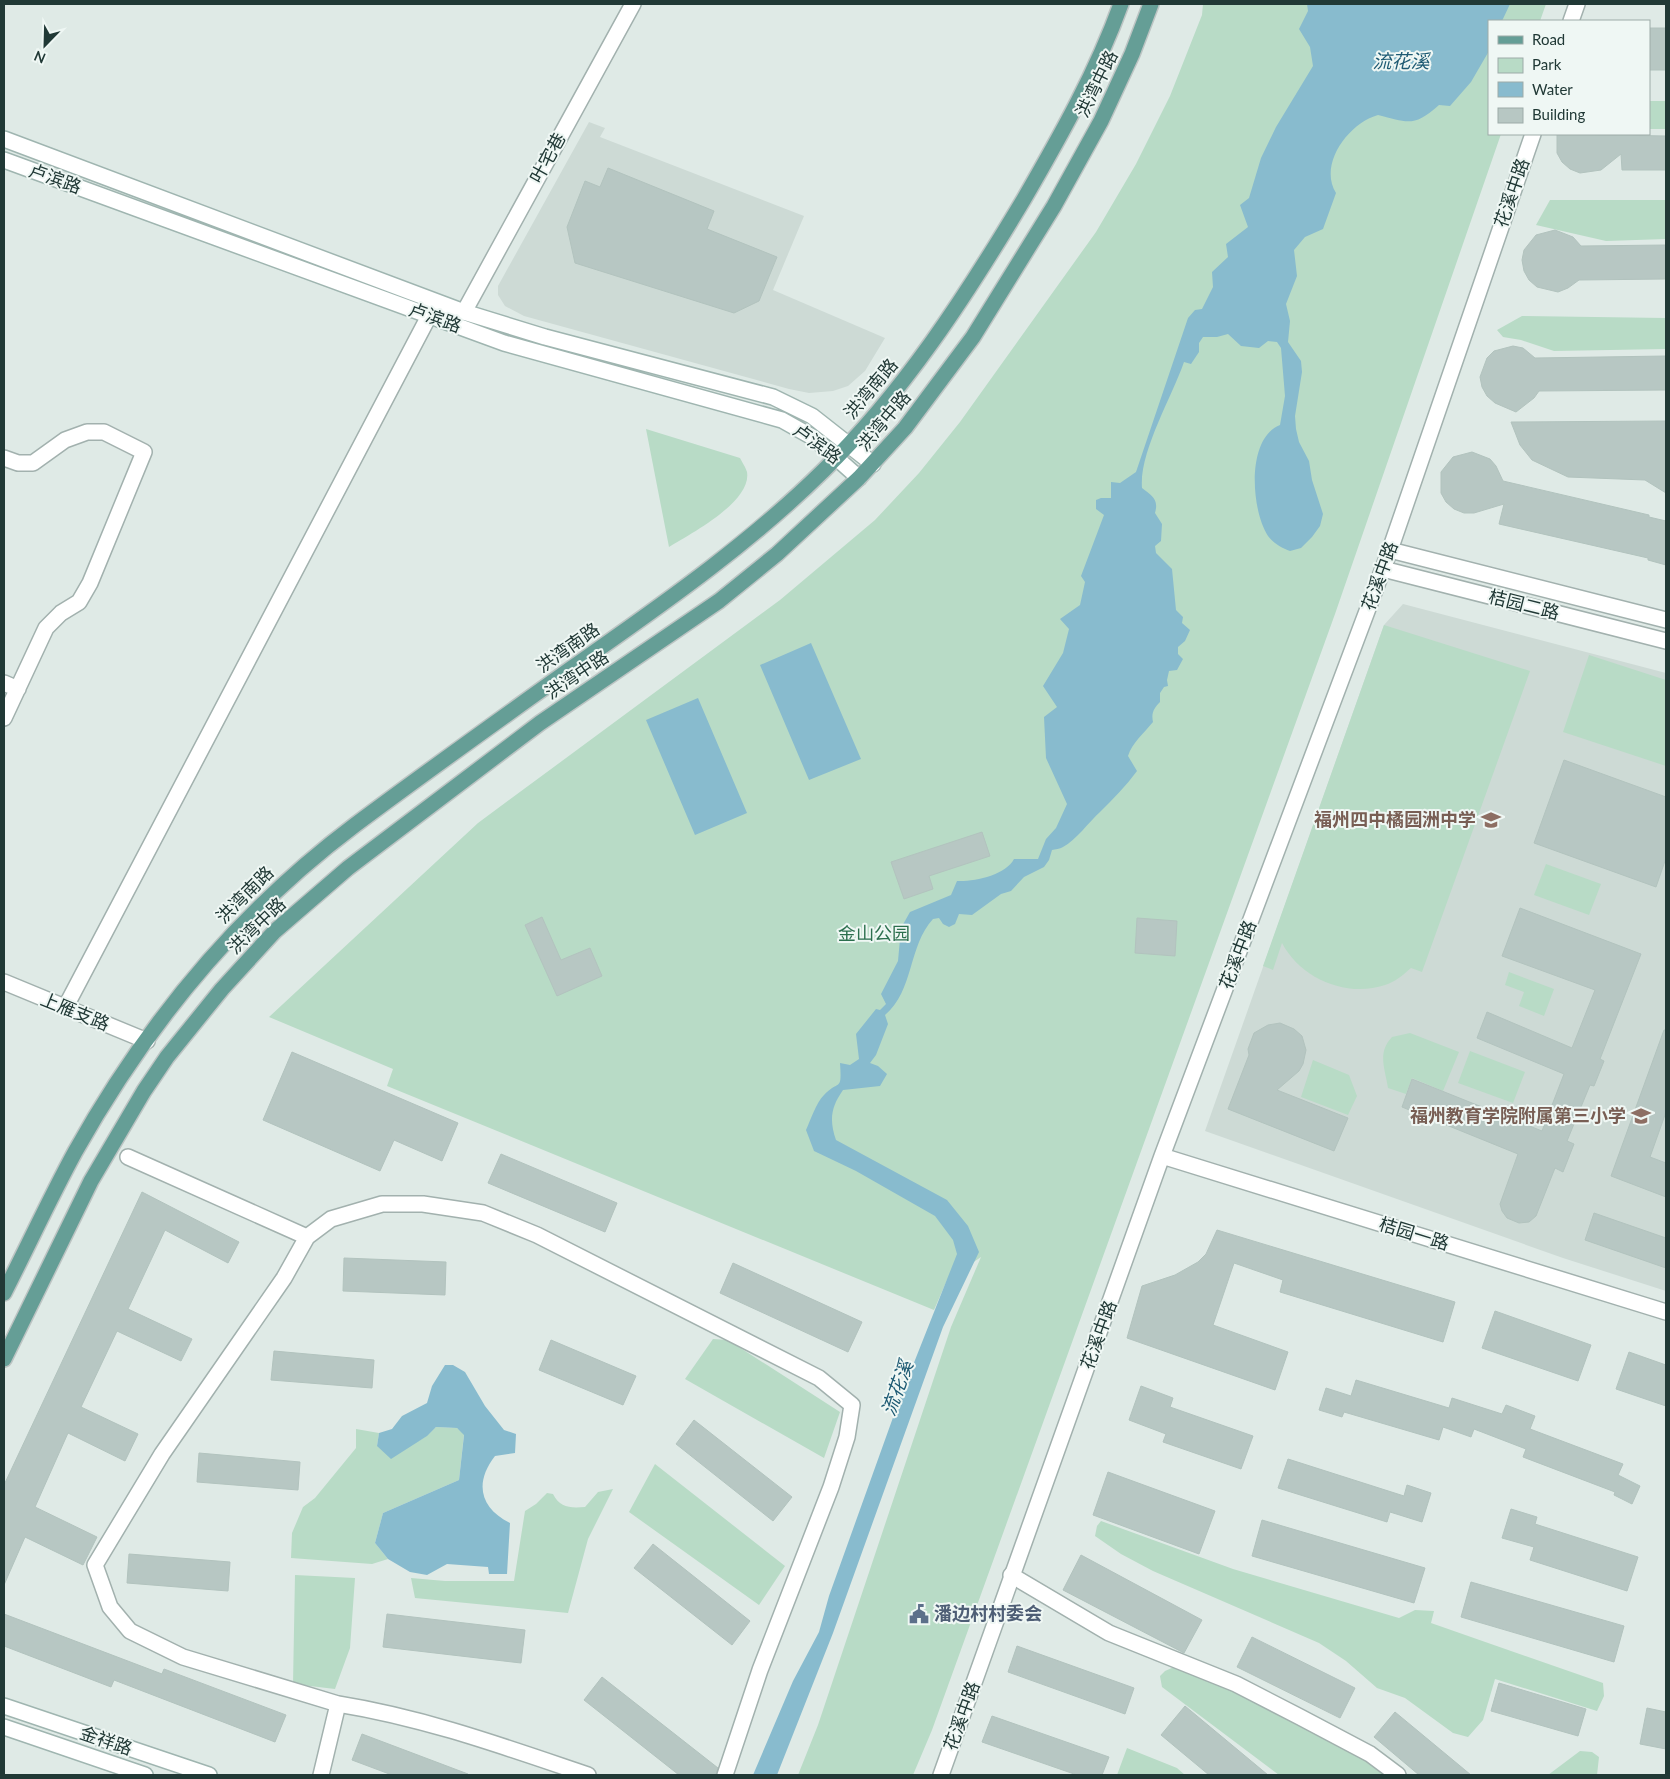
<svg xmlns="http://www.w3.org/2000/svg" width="1670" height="1779" viewBox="0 0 1670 1779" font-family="Lato,'Noto Sans SC',sans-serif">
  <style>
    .built { fill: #cddad5 }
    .green { fill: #b8dbc6 }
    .water { fill: #88bbce }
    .building { fill: #b7c7c3; stroke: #b2c3be }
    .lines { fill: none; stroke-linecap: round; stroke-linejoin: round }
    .minor-casing { stroke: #a2b1ae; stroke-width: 18 }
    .tertiary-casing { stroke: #a2b1ae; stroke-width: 18 }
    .secondary-casing { stroke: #9fb5b0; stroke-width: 18 }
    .primary-casing { stroke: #bcc4c3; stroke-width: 18 }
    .minor { stroke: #fff; stroke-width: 15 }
    .tertiary { stroke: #fff; stroke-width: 15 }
    .secondary { stroke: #fff; stroke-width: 15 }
    .primary { stroke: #659e96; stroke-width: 15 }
    .labels { text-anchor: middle; stroke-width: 4; stroke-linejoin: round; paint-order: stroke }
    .street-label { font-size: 18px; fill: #213936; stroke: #eff7f4 }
    .education-label { font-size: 18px; font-weight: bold; fill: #785e54; stroke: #eff7f4; text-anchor: end }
    .park-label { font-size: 18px; fill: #2c6f4e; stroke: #eff7f4 }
    .service-label { font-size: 18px; font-weight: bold; fill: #4e5e75; stroke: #eff7f4; text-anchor: start }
    .water-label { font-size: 19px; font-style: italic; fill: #1d5a73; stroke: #eff7f4 }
  </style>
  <rect width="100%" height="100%" fill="#dfeae6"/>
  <path class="built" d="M589,122L605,128L600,137L804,216L773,290L885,338L865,371L848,386L833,391L809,393L789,389L524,316L505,306L498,295V286Z
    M1403,604L1666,673V1291L1563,1258L1205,1131L1384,625Z"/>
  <path class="green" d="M1203,4H1546L1540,21H1489V134H1501L1335,614L932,1730L913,1775H798L818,1725L951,1327L981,1257L947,1280L934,1310L387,1086L393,1069L269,1017L478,823L780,600L875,520L919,473L960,422L1096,232L1136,164L1170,96L1202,15Z
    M1649,101H1666V129H1649Z
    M1550,200H1666V239L1606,241L1536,225Z
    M1522,316L1666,318V349L1554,351L1521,340L1503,337L1497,330Z
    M646,429L740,458C742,462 746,468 747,472C752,502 690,534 669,547Z
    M1384,625L1530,671L1422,972L1411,968C1403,975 1395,982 1385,985C1347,998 1301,979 1282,943L1273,970L1263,966Z
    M1589,655L1666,680V766L1563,732Z
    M1546,864L1601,884L1589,915L1534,895Z
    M1509,972L1554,989L1544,1016L1519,1006L1524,992L1505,985Z
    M1410,1033L1459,1052L1443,1091L1412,1078L1406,1094L1388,1088C1385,1068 1377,1053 1392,1037Z
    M1470,1051L1525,1072L1513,1103L1458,1083Z
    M1313,1060L1349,1075L1357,1096L1348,1115L1301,1097Z
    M713,1339L728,1340L840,1412L824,1458L685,1379Z
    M436,1427L457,1428L464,1434L459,1480L383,1513L375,1543L388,1559L372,1564L291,1558L292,1533L303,1507L315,1498L356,1448V1429L379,1433L377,1446C406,1446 415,1448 436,1427Z
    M655,1464L785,1566L759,1605L629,1512Z
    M613,1489L588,1539L568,1613L415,1598L411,1578L445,1581H514L525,1511L536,1504L547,1493L553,1494C560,1508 570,1508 585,1507L598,1492Z
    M1101,1521L1233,1569L1399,1618L1415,1610L1434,1611L1431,1623L1603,1683L1604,1696L1597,1711L1495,1679L1483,1720L1468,1737L1453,1733L1405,1698L1377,1688L1346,1661L1319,1643L1153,1571L1121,1554L1095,1536L1097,1526Z
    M295,1575L355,1578L350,1648L335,1689L293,1684Z
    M1174,1667L1188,1669L1335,1740L1391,1775H1279L1162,1687L1160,1676L1165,1671Z
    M1127,1748L1177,1768L1185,1775H1117Z
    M1580,1751L1592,1752L1599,1757L1597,1775H1548Z"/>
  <path class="water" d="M1307,4H1510L1502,21H1489V51L1471,82L1450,106L1439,105C1414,127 1409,123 1378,115C1349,123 1318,164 1336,193L1323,229L1305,237L1294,250L1297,276L1286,304L1290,321L1288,342L1301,361L1302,372L1295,416L1296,429L1299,442L1309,461L1312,480L1323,514L1320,526L1312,537L1301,548L1290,551C1282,548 1273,543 1268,536C1251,510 1246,438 1280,425L1285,396L1281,348L1277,342L1268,341L1259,348L1241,346L1228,334L1217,337H1203L1199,343V352L1191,364L1184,362C1172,397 1139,452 1142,488C1152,496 1159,499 1155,513L1162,524L1161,541L1155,546L1156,553L1172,569L1176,610L1183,617L1182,623L1190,630L1185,641L1178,647V654L1183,659L1177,670L1169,671L1167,680L1168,686L1164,687L1160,693V702C1154,708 1151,713 1153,722C1144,733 1132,743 1128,756L1137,771C1126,786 1113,799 1100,812C1089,822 1076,840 1063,847C1060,849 1055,849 1052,850L1049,860L1044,867L1024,877L1011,891L1001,894L972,915L959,914L955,924L949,927L943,924L939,918L933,919C908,946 914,991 885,1015L888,1024L876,1055L870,1063L878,1066L887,1074L880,1086L843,1090C831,1107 829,1120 836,1140L947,1200L968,1226L979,1252L943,1327L833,1633L777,1775H753L793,1681L819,1632L829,1596L900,1398L957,1254L953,1240L935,1216L856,1171L814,1151L806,1130C811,1119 816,1103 824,1095C839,1079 842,1093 840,1063L850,1065L859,1059L856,1034L876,1009L880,1010L886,1004L881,994L898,961L901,928L910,912L951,895L957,881C974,882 1006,875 1014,859H1038L1046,839L1056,828L1067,804L1046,758L1044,717L1057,707L1043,686L1063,653L1069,629L1060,619L1080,605L1085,582L1081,576L1104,515L1096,509V500L1101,498H1111V482L1120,483L1136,472L1188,318L1195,310L1202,309L1213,287L1212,272L1228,257L1226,244L1248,227L1240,205L1249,198L1261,158L1276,127L1313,66L1310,47L1299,29L1308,11Z
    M811,643L861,759L809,780L760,665Z
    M698,698L747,813L695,835L646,720Z
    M445,1365H453L465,1372L485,1406L504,1430L516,1434L515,1453L495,1456C474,1483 480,1508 510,1523L507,1574H489L488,1567L447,1564L427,1575L410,1572L388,1559L375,1543L383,1513L459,1480L464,1435L457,1428L436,1427L427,1436L391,1459L377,1446L379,1433L392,1429L402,1416L427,1403L432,1386Z"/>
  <path class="building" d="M1649,28H1666V70H1649Z
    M1557,134L1666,136V170H1622L1621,154L1601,170L1580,173L1570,169L1562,162L1557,153Z
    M608,168L714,211L707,229L777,257L759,301L734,313L575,263L567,227L585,181L600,187Z
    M1555,230L1573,237L1581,246L1666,245V279L1579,280L1568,288L1558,292L1537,287L1529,280L1524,271L1522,260L1524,250L1536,235Z
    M1513,346L1523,348L1535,358L1666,356V390L1539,391L1534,398L1516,412L1495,403L1487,396L1482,387L1480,377L1487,358L1494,351Z
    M1666,421V493L1645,480L1568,477L1532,460L1520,445L1511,422Z
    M1472,452L1490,459L1496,466L1503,481L1649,515V517L1666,521V565L1648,560V558L1499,524L1504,504L1474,513H1464L1454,509L1446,502L1441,493V472L1453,457Z
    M1564,760L1666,797V858L1656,887L1534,843Z
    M982,832L990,856L929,876L933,889L904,899L891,862Z
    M1520,908L1641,954L1600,1059L1604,1061L1594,1086L1590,1085L1567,1141L1574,1144L1563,1172L1555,1168L1536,1216L1529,1222L1519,1223L1507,1218L1502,1211L1500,1204L1518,1154L1402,1107L1412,1079L1542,1131L1564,1074L1477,1038L1487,1012L1572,1048L1595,990L1502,956Z
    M542,917L561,960L590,948L602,976L557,996L525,925Z
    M1137,918L1177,921L1175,956L1135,953Z
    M1280,1023L1294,1029L1302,1036L1306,1050L1303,1064L1299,1071L1277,1090L1348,1118L1334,1151L1228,1109L1249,1055L1248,1049L1254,1033L1268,1025Z
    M1664,1030H1666V1112L1650,1157L1666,1163V1197L1611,1176Z
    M292,1052L458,1123L442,1161L394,1140L380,1171L263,1120Z
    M501,1154L617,1203L605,1232L488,1183Z
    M142,1192L239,1242L228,1263L165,1230L128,1309L192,1339L181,1361L117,1331L81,1407L138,1434L125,1461L68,1433L35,1507L97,1537L83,1565L25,1537L4,1585V1485Z
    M1594,1213L1666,1238V1268L1585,1240Z
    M1217,1230L1455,1302L1443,1342L1280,1292L1283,1280L1234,1263L1213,1325L1288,1352L1275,1390L1127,1338L1142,1286L1175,1275L1198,1262L1206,1254Z
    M344,1258L446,1262L445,1295L343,1291Z
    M733,1263L862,1322L848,1352L720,1293Z
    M1495,1311L1591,1345L1578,1381L1482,1348Z
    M551,1340L636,1376L623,1405L539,1370Z
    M274,1351L374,1360L372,1388L271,1380Z
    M1629,1352L1666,1365V1406L1616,1389Z
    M1356,1380L1449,1408L1452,1398L1502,1414L1506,1405L1535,1416L1530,1429L1623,1464L1618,1475L1640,1486L1632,1504L1614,1495L1615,1492L1523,1457L1526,1449L1474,1429L1471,1437L1443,1427L1439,1440L1344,1412L1342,1417L1319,1410L1326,1388L1351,1396Z
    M1141,1386L1173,1398L1170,1407L1253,1436L1241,1469L1163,1442L1166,1434L1129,1420Z
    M694,1420L792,1497L773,1521L676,1444Z
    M199,1453L300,1462L298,1490L197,1482Z
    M1288,1459L1404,1496L1407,1485L1431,1493L1422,1522L1390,1512L1387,1522L1278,1488Z
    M1108,1472L1215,1511L1199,1554L1093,1515Z
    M1511,1509L1537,1517L1535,1524L1638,1557L1627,1591L1530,1560L1534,1547L1502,1538Z
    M1262,1520L1425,1568L1414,1603L1252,1556Z
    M653,1544L750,1621L732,1645L634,1568Z
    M129,1554L230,1562L228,1591L127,1583Z
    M1081,1555L1202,1620L1184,1653L1063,1590Z
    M1471,1582L1624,1626L1614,1662L1461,1617Z
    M4,1614L162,1674L164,1669L286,1715L275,1742L114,1680L111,1687L4,1646Z
    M387,1614L525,1630L521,1663L383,1647Z
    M1252,1637L1355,1688L1340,1718L1237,1667Z
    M1017,1646L1134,1688L1125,1714L1008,1672Z
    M602,1677L718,1768L716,1775H679L584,1700Z
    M1499,1683L1586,1709L1578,1736L1491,1711Z
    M1185,1706L1268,1775H1209L1161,1735Z
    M1647,1708L1666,1712V1749L1640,1744Z
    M1395,1712L1471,1775H1419L1374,1737Z
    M992,1716L1109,1757L1102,1775H1077L982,1742Z
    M362,1734L468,1774V1775H392L352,1760Z"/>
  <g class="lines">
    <defs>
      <path id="minor" d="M4,458L18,463H33L65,440L87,432H104L144,452L90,583L79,602L61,613L46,628L4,718
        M4,683L18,689
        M65,1008L429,316
        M128,1157L307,1237L284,1278L162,1454L95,1565L110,1607L130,1631L183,1657L338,1704L321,1775
        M307,1237L331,1219L382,1204H423L483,1213L537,1235L819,1378L852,1405L847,1437L831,1487L760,1670L725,1775
        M1011,1575L1109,1633L1236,1684L1300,1717L1370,1754L1398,1775
        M338,1704C425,1718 505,1747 588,1775"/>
      <path id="tertiary" d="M1571,21L1577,4
        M464,312L633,4
        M1390,550L1666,620
        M1383,569L1666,641
        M4,982L147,1041
        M1162,1156L1666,1312
        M941,1775L1162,1156L1390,550L1533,134"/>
      <path id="secondary" d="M4,139L464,312L545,337L773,397L812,416L873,464
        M4,160L504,343L782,420L814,438L859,478
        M4,1706L209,1775
        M4,1727L145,1775"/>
      <path id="primary" d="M4,1293C28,1246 50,1198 75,1152C146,1025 239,912 355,825C434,766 513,710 593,653C673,597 753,540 823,471C904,392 966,296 1024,199C1061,135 1096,73 1121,4
        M4,1359L91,1181L144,1091L167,1057L222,989L275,931L348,868L540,723L719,601L777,554L859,478L905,428L973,337L1054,206L1101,121L1132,54L1151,4"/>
    </defs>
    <use href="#minor" class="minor-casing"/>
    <use href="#tertiary" class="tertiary-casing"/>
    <use href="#secondary" class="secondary-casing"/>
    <use href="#primary" class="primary-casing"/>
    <use href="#minor" class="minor"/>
    <use href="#tertiary" class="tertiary"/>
    <use href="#secondary" class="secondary"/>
    <use href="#primary" class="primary"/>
  </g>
  <defs>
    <symbol id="school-bare" viewBox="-9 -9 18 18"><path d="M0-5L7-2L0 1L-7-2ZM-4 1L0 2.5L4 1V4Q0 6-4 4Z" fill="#8d6e63" stroke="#eff7f4" stroke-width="2.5" paint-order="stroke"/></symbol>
    <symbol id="civic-bare" viewBox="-9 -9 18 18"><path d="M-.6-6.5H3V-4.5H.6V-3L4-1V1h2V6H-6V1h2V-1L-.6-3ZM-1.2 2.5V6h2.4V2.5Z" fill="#5c6f8a" stroke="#eff7f4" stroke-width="2.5" paint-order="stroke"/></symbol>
  </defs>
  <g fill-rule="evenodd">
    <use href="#school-bare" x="1477" y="806" width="28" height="28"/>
    <use href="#school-bare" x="1627" y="1102" width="28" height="28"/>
    <use href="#civic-bare" x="905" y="1600" width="28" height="28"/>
  </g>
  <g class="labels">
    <g class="street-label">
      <text transform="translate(1097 84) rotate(-64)" y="6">洪湾中路</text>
      <text transform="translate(548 158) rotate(-61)" y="6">叶宅巷</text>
      <text transform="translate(55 179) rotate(20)" y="6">卢滨路</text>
      <text transform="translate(1512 193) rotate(-71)" y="6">花溪中路</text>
      <text transform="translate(435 318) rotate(20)" y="6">卢滨路</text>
      <text transform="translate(871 389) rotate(-50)" y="6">洪湾南路</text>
      <text transform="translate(884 421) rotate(-50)" y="6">洪湾中路</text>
      <text transform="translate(817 444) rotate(36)" y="6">卢滨路</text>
      <text transform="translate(1380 576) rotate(-70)" y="6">花溪中路</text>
      <text transform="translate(1524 605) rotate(14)" y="6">桔园二路</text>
      <text transform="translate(568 648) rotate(-35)" y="6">洪湾南路</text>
      <text transform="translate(577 675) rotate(-34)" y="6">洪湾中路</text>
      <text transform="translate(245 895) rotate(-45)" y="6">洪湾南路</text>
      <text transform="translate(257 926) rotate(-44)" y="6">洪湾中路</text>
      <text transform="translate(1238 955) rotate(-69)" y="6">花溪中路</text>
      <text transform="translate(75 1012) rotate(22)" y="6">上雁支路</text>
      <text transform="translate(1414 1234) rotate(17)" y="6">桔园一路</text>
      <text transform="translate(1099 1335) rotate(-70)" y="6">花溪中路</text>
      <text transform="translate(962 1716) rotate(-70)" y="6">花溪中路</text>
      <text transform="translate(106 1741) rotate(19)" y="6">金祥路</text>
    </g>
    <g class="education-label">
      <text x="1476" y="826">福州四中橘园洲中学</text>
      <text x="1626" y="1122">福州教育学院附属第三小学</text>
    </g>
    <g class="park-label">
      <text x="874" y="940">金山公园</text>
    </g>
    <g class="service-label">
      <text x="934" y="1620">潘边村村委会</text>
    </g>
    <g class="water-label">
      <text x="1401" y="68">流花溪</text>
      <text transform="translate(897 1388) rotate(-70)" y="7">流花溪</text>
    </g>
  </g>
  <rect width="1670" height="1779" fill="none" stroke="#213936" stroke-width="10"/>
  <rect x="1488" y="20" width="162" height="115" fill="#eff7f4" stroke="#9daba8"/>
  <rect x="1498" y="36" width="25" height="8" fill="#659e96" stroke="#9daba8"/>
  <text x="1532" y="45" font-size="15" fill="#213936">Road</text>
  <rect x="1498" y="58" width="25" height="15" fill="#b8dbc6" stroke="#9daba8"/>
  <text x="1532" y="70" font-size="15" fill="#213936">Park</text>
  <rect x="1498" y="82" width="25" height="15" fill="#88bbce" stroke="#9daba8"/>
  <text x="1532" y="95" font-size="15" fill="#213936">Water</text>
  <rect x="1498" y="108" width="25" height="15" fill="#b7c7c3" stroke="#9daba8"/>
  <text x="1532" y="120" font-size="15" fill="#213936">Building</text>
  <g transform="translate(45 45) rotate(203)" stroke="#eff7f4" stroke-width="4" paint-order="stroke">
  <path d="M0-4L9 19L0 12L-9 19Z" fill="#213936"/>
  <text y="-8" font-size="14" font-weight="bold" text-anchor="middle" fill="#213936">N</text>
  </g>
</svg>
